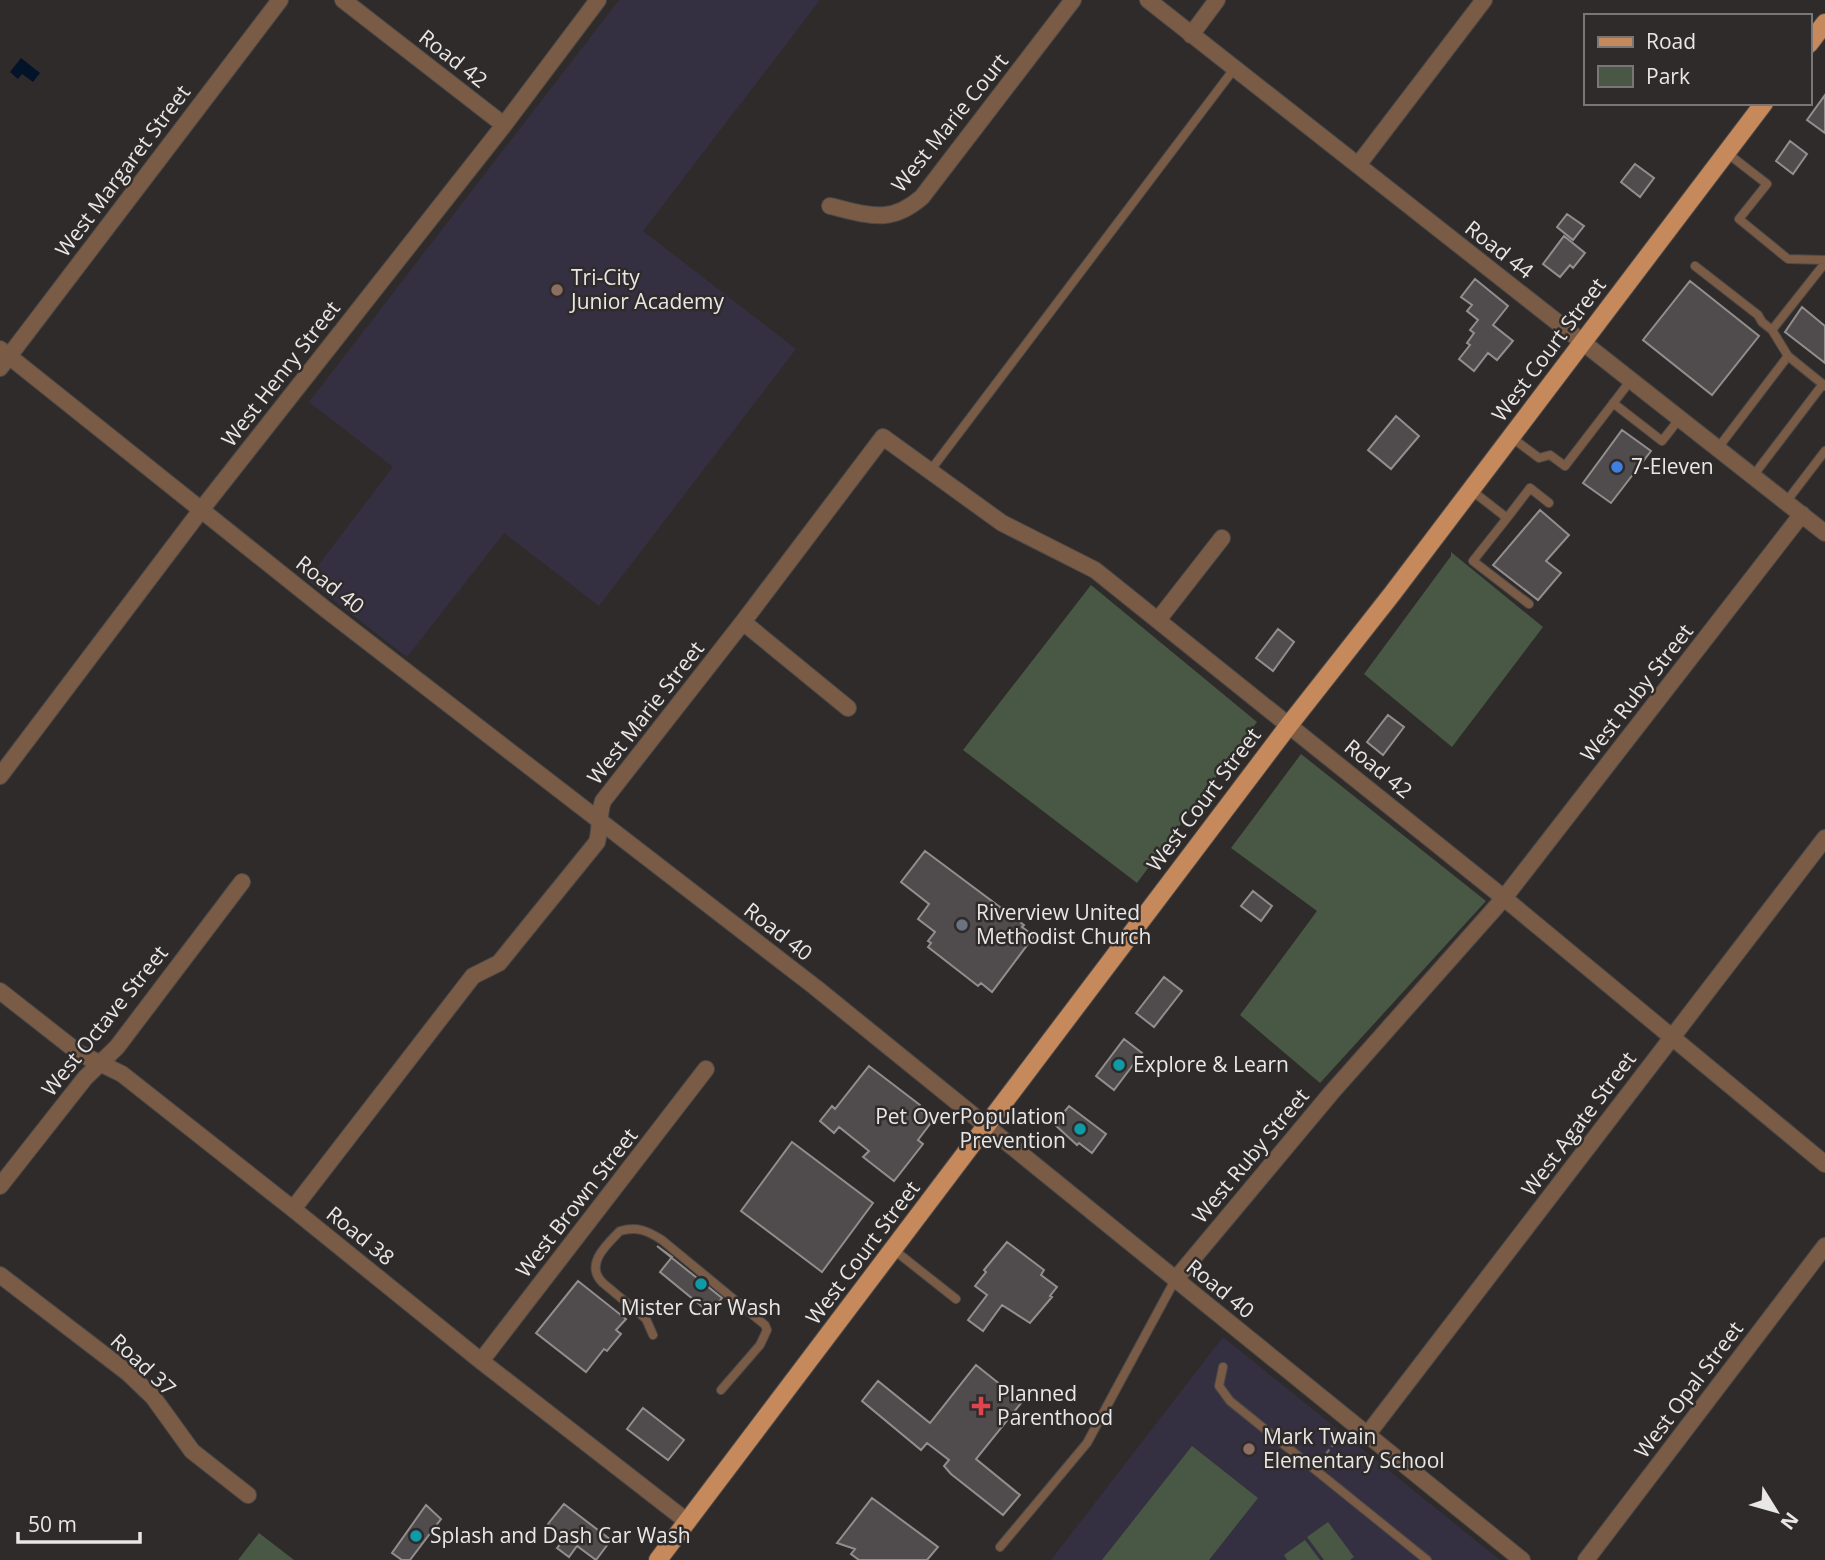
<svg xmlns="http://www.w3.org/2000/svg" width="1825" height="1560" viewBox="0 0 1825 1560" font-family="'Open Sans',sans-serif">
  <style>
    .education { fill: #353041 }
    .green { fill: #485844 }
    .water { fill: #03132a }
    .building { fill: #504c4d; stroke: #928e8f; stroke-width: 2 }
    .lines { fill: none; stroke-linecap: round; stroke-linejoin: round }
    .lane-casing { stroke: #4c4948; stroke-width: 10 }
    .street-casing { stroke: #4c4948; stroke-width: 18 }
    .primary-casing { stroke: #4c4948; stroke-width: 20 }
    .path { stroke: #6b6867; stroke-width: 2.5; stroke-dasharray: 5 3.5; stroke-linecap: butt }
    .lane { stroke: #795b46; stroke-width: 8 }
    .street { stroke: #795b46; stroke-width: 16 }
    .primary { stroke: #c5895c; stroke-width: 18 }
    .education-dot { fill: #8d6e63; stroke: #2e2b2a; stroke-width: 2.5 }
    .shop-dot { fill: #3f7fe0; stroke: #2e2b2a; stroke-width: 2.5 }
    .worship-dot { fill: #6b7280; stroke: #2e2b2a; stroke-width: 2.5 }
    .culture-dot { fill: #0f9aa8; stroke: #2e2b2a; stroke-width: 2.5 }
    .health-dot { fill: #e0444e; stroke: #2e2b2a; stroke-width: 2.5 }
    .labels { text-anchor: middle; stroke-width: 5; stroke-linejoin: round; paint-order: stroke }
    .street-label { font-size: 21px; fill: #e9e7e6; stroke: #2e2b2a }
    .poi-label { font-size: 21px; fill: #e9e7e6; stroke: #2e2b2a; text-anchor: start }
  </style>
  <rect width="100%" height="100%" fill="#2e2b2a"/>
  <path class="education" d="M619,0H820L643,231L796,349L599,606L504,533L407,657L307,580L393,467L309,402Z
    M1223,1337L1500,1560H1051Z"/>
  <path class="green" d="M1451,552L1543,627L1452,747L1364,674L1451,556Z
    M1091,585L1257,722L1137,883L963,750Z
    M1301,754L1486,901L1320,1083L1240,1015L1317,911L1231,848Z
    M1192,1446L1258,1498L1209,1560H1102Z
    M1328,1522L1354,1557L1350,1560H1324L1307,1537Z
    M259,1533L294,1560H238Z
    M1305,1540L1320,1560H1287L1284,1555Z"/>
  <path class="water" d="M21,58L40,73L33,82L22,74L18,79L10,72Z"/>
  <path class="building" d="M1825,95V133L1807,120Z
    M1790,141L1807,154L1793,174L1776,161Z
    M1635,164L1654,178L1640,197L1621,182Z
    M1567,214L1584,226L1573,240L1557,227Z
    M1564,236L1585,253L1573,268L1570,265L1560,277L1543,264Z
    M1475,279L1508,306L1493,325L1513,341L1497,360L1488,353L1474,371L1459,359L1470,345L1467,343L1474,333L1470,330L1478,320L1467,311L1472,305L1461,297Z
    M1690,281L1759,336L1712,395L1643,340Z
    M1802,307L1825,326V363L1785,332Z
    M1396,416L1419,436L1391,469L1368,450Z
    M1622,430L1651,451L1611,503L1583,483Z
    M1540,510L1569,535L1546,561L1561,573L1538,600L1493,565Z
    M1278,629L1294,642L1273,671L1256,658Z
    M1388,715L1404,727L1383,755L1367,742Z
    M925,851L1024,925L1022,927L1034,936L992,992L981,983L978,986L928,947L931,943L928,941L935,932L918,919L929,904L901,882Z
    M1253,891L1272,906L1261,921L1241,906Z
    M1164,977L1182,991L1154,1027L1136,1013Z
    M1124,1039L1142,1053L1114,1090L1096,1076Z
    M869,1066L920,1105L918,1109L933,1120L918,1140L923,1144L894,1181L863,1157L869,1151L839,1127L834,1133L820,1121L832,1106L835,1109Z
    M1069,1106L1106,1134L1092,1153L1079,1143L1077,1145L1054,1124Z
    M792,1142L873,1203L822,1272L741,1211Z
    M1007,1242L1044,1270L1041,1275L1057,1287L1050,1296L1052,1297L1030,1323L1002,1305L983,1331L968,1320L987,1295L975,1286L986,1272L984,1270Z
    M657,1246L722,1298L710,1313L660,1272L672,1257Z
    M578,1281L626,1319L616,1330L621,1334L607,1351L604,1349L586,1372L536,1333Z
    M976,1365L1022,1402L976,1459L1020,1495L1003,1515L951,1474L944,1466L949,1460L927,1443L921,1450L862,1401L878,1381L930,1423Z
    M643,1408L684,1440L668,1460L627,1429Z
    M872,1498L938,1547L927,1560H859L851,1554L855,1549L837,1543Z
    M564,1504L611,1540L596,1560L577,1546L569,1557L557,1548L566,1537L548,1524Z
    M426,1505L441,1519L410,1560H402L392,1553Z"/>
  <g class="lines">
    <defs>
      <path id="lane" d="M1727,153L1767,184L1739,219L1788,259L1825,260
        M1695,266L1758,315L1762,322L1772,330L1825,263
        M1788,356L1825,386
        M1613,403L1662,441L1680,418
        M1511,437L1539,458L1550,455L1565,466L1631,380
        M1718,448L1788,356L1772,330
        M930,471L1234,69
        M1753,476L1823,384
        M1471,490L1507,518L1530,488L1549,503
        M1786,502L1825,451
        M1507,518L1473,561L1529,604
        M894,1250L956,1299
        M653,1335L646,1319L603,1283C584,1265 606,1245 620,1231C637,1226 648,1231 662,1240L765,1325L767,1330L760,1345L721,1390
        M1223,1367L1219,1386L1230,1401L1427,1560
        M1000,1547L1087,1443L1175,1280"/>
      <path id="street" d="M343,0L504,125
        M1148,0L1825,533
        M1191,35L1217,0
        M1358,165L1484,0
        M830,206C869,215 890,225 922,197L1073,0
        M0,349L324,608L815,987L1522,1560
        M0,368L280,0
        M1158,620L1222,538
        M743,622L848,708
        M0,776L201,510L504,125L598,0
        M0,991L79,1053L122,1074L293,1209L481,1361L688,1522
        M0,1186L85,1078L117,1047L242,882
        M293,1209L473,976L499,963L597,842C601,828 598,815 603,801L743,622L883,437L1002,523L1095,570L1504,898L1825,1164
        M0,1275L128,1373L153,1397L192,1451L248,1495
        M1175,1280L1332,1092L1504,898L1802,514
        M481,1361L706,1069
        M1367,1435L1825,838
        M1586,1560L1825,1246"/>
      <path id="primary" d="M1809,44L1825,23
        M658,1560L1289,725L1392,594L1764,103"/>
    </defs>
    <use href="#lane" class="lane-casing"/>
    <use href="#street" class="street-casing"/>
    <use href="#primary" class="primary-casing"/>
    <path class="path" d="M1321,1460L1341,1435"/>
    <use href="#lane" class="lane"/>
    <use href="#street" class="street"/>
    <use href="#primary" class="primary"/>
  </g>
  <g class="education-dot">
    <circle cx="557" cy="290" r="7"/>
    <circle cx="1249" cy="1449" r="7"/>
  </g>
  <circle class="shop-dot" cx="1617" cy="467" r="7"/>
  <circle class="worship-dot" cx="962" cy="925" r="7"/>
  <g class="culture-dot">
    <circle cx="1119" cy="1065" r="7"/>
    <circle cx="1080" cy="1129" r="7"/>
    <circle cx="701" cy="1284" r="7"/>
    <circle cx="416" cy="1536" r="7"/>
  </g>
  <path class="health-dot" d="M977.5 1395.5h7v7h7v7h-7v7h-7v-7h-7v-7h7z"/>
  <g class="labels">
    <g class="street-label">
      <text transform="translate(453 59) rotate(38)" y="7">Road 42</text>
      <text transform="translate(950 123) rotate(-51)" y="7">West Marie Court</text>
      <text transform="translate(123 171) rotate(-53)" y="7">West Margaret Street</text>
      <text transform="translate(1499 250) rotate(38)" y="7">Road 44</text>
      <text transform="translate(1549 350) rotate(-53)" y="7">West Court Street</text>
      <text transform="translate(281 374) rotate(-52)" y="7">West Henry Street</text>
      <text transform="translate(330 585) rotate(38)" y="7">Road 40</text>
      <text transform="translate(1637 693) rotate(-52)" y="7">West Ruby Street</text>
      <text transform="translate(646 713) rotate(-52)" y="7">West Marie Street</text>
      <text transform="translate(1378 769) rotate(39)" y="7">Road 42</text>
      <text transform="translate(1204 800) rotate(-53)" y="7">West Court Street</text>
      <text transform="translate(778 932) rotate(38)" y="7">Road 40</text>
      <text transform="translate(105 1021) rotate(-51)" y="7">West Octave Street</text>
      <text transform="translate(1579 1124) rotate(-53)" y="7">West Agate Street</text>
      <text transform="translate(1251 1156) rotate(-50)" y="7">West Ruby Street</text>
      <text transform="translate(577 1203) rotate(-52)" y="7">West Brown Street</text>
      <text transform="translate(360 1236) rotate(39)" y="7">Road 38</text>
      <text transform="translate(863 1253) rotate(-53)" y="7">West Court Street</text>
      <text transform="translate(1220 1289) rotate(39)" y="7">Road 40</text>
      <text transform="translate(143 1365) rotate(43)" y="7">Road 37</text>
      <text transform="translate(1689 1390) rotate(-53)" y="7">West Opal Street</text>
    </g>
    <g class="poi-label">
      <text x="571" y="285">Tri-City<tspan x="571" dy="24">Junior Academy</tspan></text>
      <text x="1631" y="474">7-Eleven</text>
      <text x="976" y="920">Riverview United<tspan x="976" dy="24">Methodist Church</tspan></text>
      <text x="1133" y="1072">Explore &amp; Learn</text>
      <text x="1066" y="1124" text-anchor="end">Pet OverPopulation<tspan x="1066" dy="24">Prevention</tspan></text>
      <text x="701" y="1315" text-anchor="middle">Mister Car Wash</text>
      <text x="997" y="1401">Planned<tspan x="997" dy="24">Parenthood</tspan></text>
      <text x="1263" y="1444">Mark Twain<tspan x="1263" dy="24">Elementary School</tspan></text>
      <text x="430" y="1543">Splash and Dash Car Wash</text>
    </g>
  </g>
  <rect x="1584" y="14" width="228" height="91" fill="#2e2b2a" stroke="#797675" stroke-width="2"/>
  <rect x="1598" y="37" width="35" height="10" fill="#c5895c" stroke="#797675" stroke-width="2"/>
  <text x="1646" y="49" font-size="21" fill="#e9e7e6">Road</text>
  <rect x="1598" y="66" width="35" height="21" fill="#485844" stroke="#797675" stroke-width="2"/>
  <text x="1646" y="84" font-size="21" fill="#e9e7e6">Park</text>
  <g transform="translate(1776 1511) rotate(127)" stroke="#2e2b2a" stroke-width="5" paint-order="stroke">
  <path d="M0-5L12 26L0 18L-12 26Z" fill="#e9e7e6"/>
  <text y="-10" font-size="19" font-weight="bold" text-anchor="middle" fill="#e9e7e6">N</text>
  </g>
  <path d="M18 1532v10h122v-10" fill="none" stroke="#e9e7e6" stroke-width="3.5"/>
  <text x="28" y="1532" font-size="21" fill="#e9e7e6" stroke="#2e2b2a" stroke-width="5" paint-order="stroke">50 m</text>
</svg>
